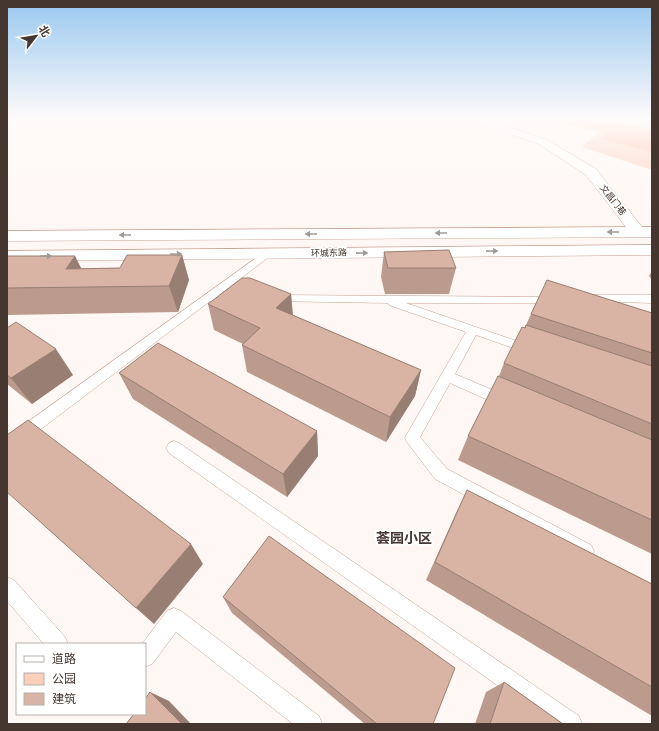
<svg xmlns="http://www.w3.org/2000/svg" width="659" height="731" viewBox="0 0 659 731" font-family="'Asap Condensed','Noto Sans SC',sans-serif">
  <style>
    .green { fill: #fccfba }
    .forest { fill: #feb696 }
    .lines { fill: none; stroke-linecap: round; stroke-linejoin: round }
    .service-casing { stroke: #c7a393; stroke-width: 1 }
    .minor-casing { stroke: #c7a393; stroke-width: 1 }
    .secondary-casing { stroke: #c7a393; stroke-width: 1 }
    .service { fill: #fff; fill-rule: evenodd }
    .minor { fill: #fff; fill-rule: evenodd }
    .secondary { fill: #fff; fill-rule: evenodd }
    .wall { fill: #bb9b8d }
    .shaded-wall { fill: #987e73 }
    .building { fill: #d9b4a4; stroke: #987e73 }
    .oneway { fill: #a29a97 }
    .labels { text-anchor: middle; stroke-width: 4; stroke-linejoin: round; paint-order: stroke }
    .far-street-label { font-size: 9px; fill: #45362f; stroke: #fff }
    .near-neighbourhood-label { font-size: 14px; font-weight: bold; fill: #45362f; stroke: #fff }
  </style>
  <rect width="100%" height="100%" fill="#fff7f3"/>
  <path class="green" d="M541,120H652V170L582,147L599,132Z"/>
  <path class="forest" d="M551,120H625L618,123L652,130V152L601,139L607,131Z"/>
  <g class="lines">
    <defs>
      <path id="service" d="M266,251L271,254L270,256L219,295L236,296L238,298L236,300L210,301L12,451L7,453V437Z
        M274,295L560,297L562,299L556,303H406L534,347L536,350L534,353L530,354L476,335L455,374L509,397L511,401L509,405L504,406L499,405L450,383L420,437L447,469L591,545L594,551L591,557L585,560L579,557L435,479L407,442L405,438L407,434L466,332L389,305L388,303L270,301L268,299Z
        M588,295H652V303L584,301L582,299Z
        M174,441L179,443L579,716L582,724H552L169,453L166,448L169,443Z
        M7,577L14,580L65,637L68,644H44L7,601Z
        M174,608L181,611L319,716L322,724H293L176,632L152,664L145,667V644H142L167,611Z"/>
      <path id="minor" d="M473,120H488L547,140L596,169L646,232L644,235H632L586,175L539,144L474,122Z"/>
      <path id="secondary" d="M652,227V237L7,241V231Z
        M652,245V255L7,261V251Z"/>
    </defs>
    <use href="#service" class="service-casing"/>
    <use href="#minor" class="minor-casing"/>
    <use href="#secondary" class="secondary-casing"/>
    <use href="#service" class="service"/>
    <use href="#minor" class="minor"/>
    <use href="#secondary" class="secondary"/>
  </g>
  <path class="wall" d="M384,252L456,268L449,294H385L381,277Z
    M182,255L189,280L178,312L7,315V256H75L81,269L120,268Z
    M652,271V280L649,276Z
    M291,294L293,315L421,370L415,396L386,442L247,372L242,345L243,344L214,330L208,304Z
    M652,313V554L458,460L468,436L499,376L504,363L526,325L531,314Z
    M7,328L73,375L32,404L7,384Z
    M119,373L317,431L318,456L287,497L133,399Z
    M467,490L652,584V716L426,580L456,513Z
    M223,597L433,724H365L232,613Z
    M504,682L563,724H475L486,692Z"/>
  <path class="shaded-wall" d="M182,255L189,280L178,312L169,286Z
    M75,256L88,282L66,269Z
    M291,294L293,320L276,308Z
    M56,349L73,375L32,404L11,378Z
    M421,370L415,396L386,442L390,417Z
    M317,431L318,456L287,497L283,474Z
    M191,544L203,564L154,624L136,608Z
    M150,692L169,701L191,724H182Z"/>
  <path class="building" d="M449,250L456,268H388L384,252Z
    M127,255H182L169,286L7,288V256H75L66,269L120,268Z
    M242,278H250L291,294L276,308L421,370L390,417L242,345L260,328L208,304Z
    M547,280L652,313V353L531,314Z
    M16,322L56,349L11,378L7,375V328Z
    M526,325L652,366V424L504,363L522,327L525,328Z
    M158,343L317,431L283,474L119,373Z
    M498,376L652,440V520L468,436Z
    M28,420L191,544L136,608L7,492V435Z
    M467,490L652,584V687L435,562Z
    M269,536L455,668L433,724H377L223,597Z
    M504,682L563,724H490Z
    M150,692L182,724H126L134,714H145V699Z"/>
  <defs><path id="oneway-solid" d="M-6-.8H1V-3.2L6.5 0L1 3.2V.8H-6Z"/></defs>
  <g class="oneway">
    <use href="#oneway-solid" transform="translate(613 232) rotate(180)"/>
    <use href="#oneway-solid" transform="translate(441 233) rotate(180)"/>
    <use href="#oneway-solid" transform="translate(311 234) rotate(180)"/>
    <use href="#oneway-solid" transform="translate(125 235) rotate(180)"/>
    <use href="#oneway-solid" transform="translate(492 251) rotate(-1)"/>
    <use href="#oneway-solid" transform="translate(362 253) rotate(-1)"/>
    <use href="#oneway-solid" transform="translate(176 254) rotate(-1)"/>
    <use href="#oneway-solid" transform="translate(46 256) rotate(-1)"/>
  </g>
  <linearGradient id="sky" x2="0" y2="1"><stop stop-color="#99c8f0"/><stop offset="0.54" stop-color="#fffbfa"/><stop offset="1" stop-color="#fffbfa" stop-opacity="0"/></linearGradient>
  <rect width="659" height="222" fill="url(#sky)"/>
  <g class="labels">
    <g class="far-street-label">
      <text transform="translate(613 200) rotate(52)" y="3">文昌门巷</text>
      <text transform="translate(329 253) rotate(-1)" y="3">环城东路</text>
    </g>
    <g class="near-neighbourhood-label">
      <text x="404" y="543">荟园小区</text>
    </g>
  </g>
  <rect width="659" height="731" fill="none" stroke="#45362f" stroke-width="16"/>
  <rect x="16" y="643" width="130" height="72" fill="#ffffff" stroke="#b5afac"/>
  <rect x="24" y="656" width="20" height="6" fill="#ffffff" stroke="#b5afac"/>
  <text x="52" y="663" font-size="12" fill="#45362f">道路</text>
  <rect x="24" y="673" width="20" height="12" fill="#fccfba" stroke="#b5afac"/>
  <text x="52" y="683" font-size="12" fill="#45362f">公园</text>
  <rect x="24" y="693" width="20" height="12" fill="#d9b4a4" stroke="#b5afac"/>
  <text x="52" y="703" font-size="12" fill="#45362f">建筑</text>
  <g transform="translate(36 36) rotate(59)" stroke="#ffffff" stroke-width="3" paint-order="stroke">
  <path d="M0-3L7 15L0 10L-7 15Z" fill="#45362f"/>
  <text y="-6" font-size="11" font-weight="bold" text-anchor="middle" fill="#45362f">北</text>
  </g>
</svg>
